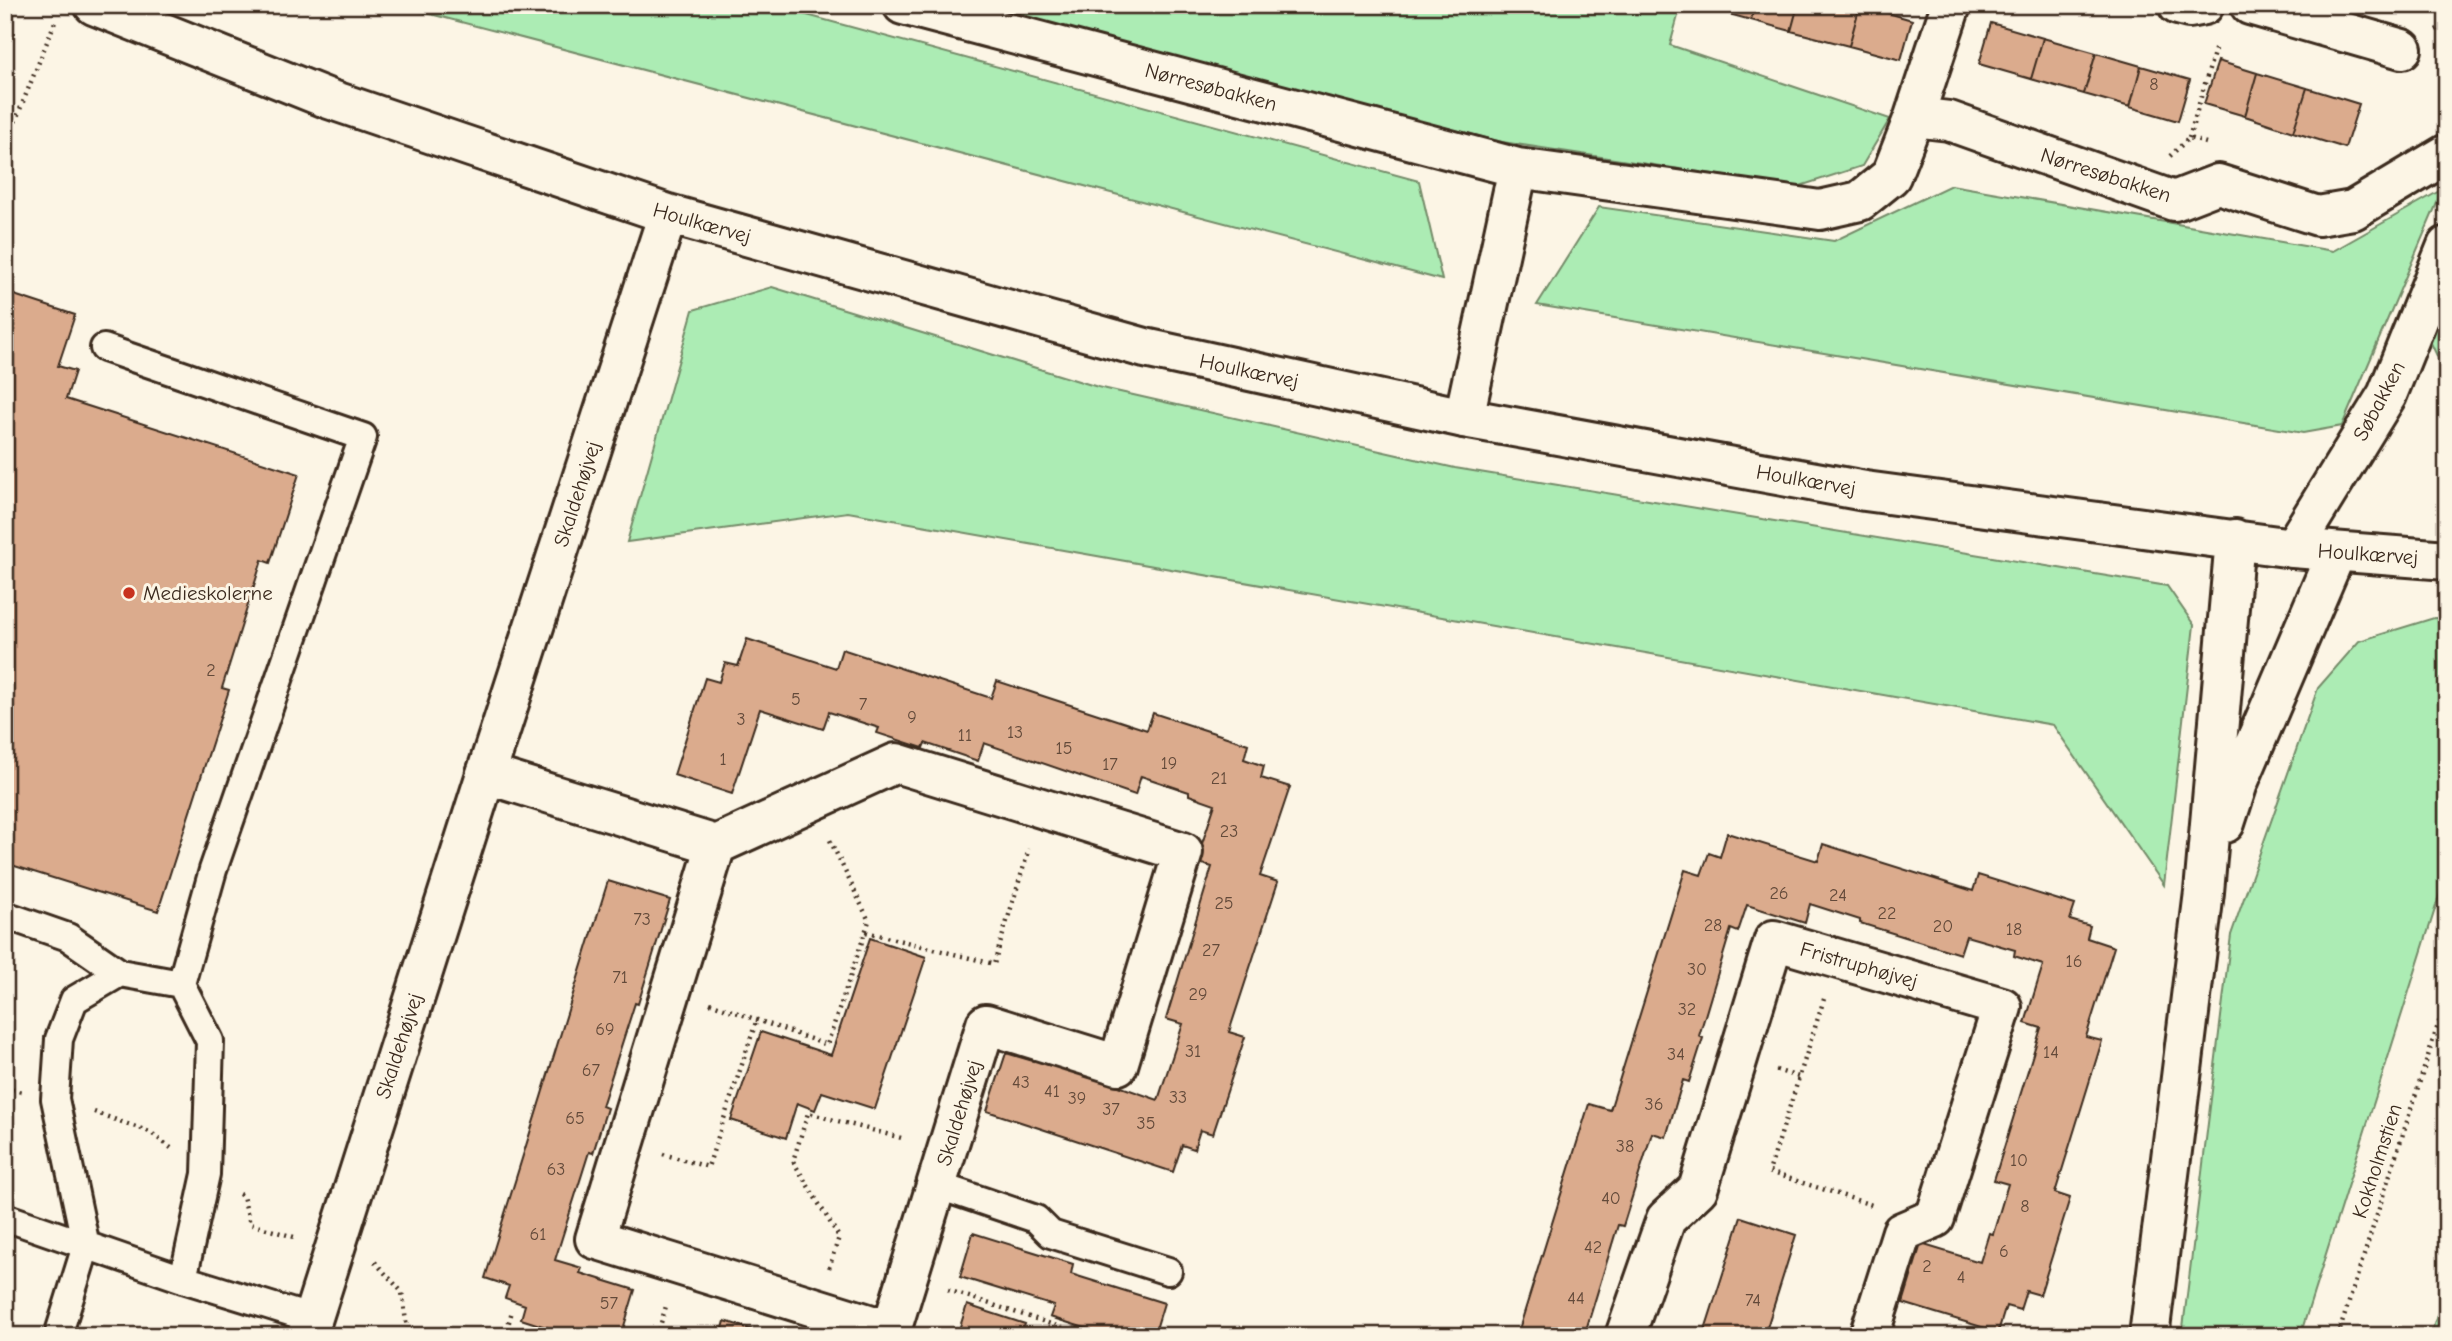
<svg xmlns="http://www.w3.org/2000/svg" width="2452" height="1341" viewBox="0 0 2452 1341" font-family="'Comic Neue',sans-serif">
  <style>
    .green { fill: #acecb4; stroke: #748b69; stroke-width: 2 }
    .building { fill: #dbab8d; stroke: #3b2a1e; stroke-width: 2 }
    .lines { fill: none; stroke-linecap: round; stroke-linejoin: round }
    .service-casing { stroke: #3b2a1e; stroke-width: 32 }
    .minor-casing { stroke: #3b2a1e; stroke-width: 44 }
    .tertiary-casing { stroke: #3b2a1e; stroke-width: 44 }
    .path { stroke: #3b2a1e; stroke-width: 4.5; stroke-dasharray: 2 5; stroke-linecap: butt }
    .service { stroke: #fcf5e5; stroke-width: 26 }
    .minor { stroke: #fcf5e5; stroke-width: 38 }
    .tertiary { stroke: #fcf5e5; stroke-width: 38 }
    .poi-dot { fill: #c8321e; stroke: #fcf5e5; stroke-width: 2.5 }
    .labels { text-anchor: middle; stroke-width: 6; stroke-linejoin: round; paint-order: stroke }
    .number-label { font-size: 18px; fill: #634a3a }
    .street-label { font-size: 21px; fill: #3b2a1e; stroke: #fcf5e5 }
    .poi-label { font-size: 21px; fill: #3b2a1e; stroke: #fcf5e5; text-anchor: start }
  </style>
  <rect width="100%" height="100%" fill="#fcf5e5"/>
  <filter id="ink" filterUnits="userSpaceOnUse"><feTurbulence type="fractalNoise" baseFrequency=".0143" numOctaves="2"/><feDisplacementMap in="SourceGraphic" scale="14" xChannelSelector="R" yChannelSelector="G"/><feConvolveMatrix kernelMatrix="1 2 1 2 8 2 1 2 1" color-interpolation-filters="sRGB"/></filter>
  <g filter="url(#ink)">
    <path class="green" d="M396,5H770L1419,181L1442,280Z
      M961,5H1681L1670,45L1890,119L1862,166L1797,187L1502,142Z
      M1951,185L2333,251L2443,189L2342,426L2303,433L1537,305L1599,207L1834,241Z
      M772,287L1098,387L1455,468L2167,586L2194,625L2164,885L2053,725L848,512L627,542L693,310Z
      M2447,298V377L2430,341Z
      M2434,618L2447,619V871L2300,1336H2182L2231,935L2318,688L2359,641Z
      M2447,1286V1336H2430Z"/>
    <path class="building" d="M1708,5H1755L1751,20L1707,8Z
      M1755,5H1798L1791,31L1751,20Z
      M1798,5H1860L1849,46L1791,31Z
      M1860,5L1912,20L1901,60L1849,46Z
      M1991,23L2043,38L2031,79L1979,64Z
      M2043,38L2096,53L2084,94L2031,79Z
      M2096,53L2141,66L2130,107L2084,94Z
      M2218,61L2257,73L2245,116L2204,104Z
      M2141,66L2190,80L2178,121L2130,107Z
      M2257,73L2307,88L2293,132L2245,116Z
      M2307,88L2359,104L2345,148L2293,132Z
      M5,292L75,315L58,366L75,371L66,399L299,474L270,563L262,560L222,688L229,690L158,911L5,863V641L11,624L5,622Z
      M747,639L836,668L842,649L991,698L997,681L1147,730L1153,713L1248,744L1244,759L1264,766L1261,778L1290,787L1260,876L1278,882L1229,1032L1245,1037L1213,1134L1200,1130L1194,1149L1182,1145L1173,1172L987,1111L1006,1053L1033,1061L1034,1056L1158,1100L1183,1024L1166,1019L1212,867L1196,862L1215,804L1189,795V792L1141,776L1135,795L984,743L978,761L925,743L923,748L877,733L879,728L829,712L823,729L760,709L732,794L674,775L705,678L719,682L725,663L738,666Z
      M1727,833L1818,861L1823,844L1973,891L1978,875L2075,905L2070,920L2090,926L2087,938L2114,947L2086,1037L2102,1041L2055,1193L2070,1198L2040,1295L2026,1291L2020,1310L2006,1306L1998,1332L1903,1303L1921,1244L1980,1262L1989,1233L1993,1234L2008,1184L1994,1180L2041,1028L2025,1023L2043,965L2014,956L2015,950L1966,936L1960,954L1860,923V920L1810,904L1805,923L1747,905L1738,932L1731,929L1699,1036L1703,1038L1689,1082L1683,1080L1666,1137L1652,1133L1623,1226L1618,1225L1586,1330L1590,1331L1589,1336H1517L1589,1104L1610,1110L1685,870L1701,875L1709,853L1720,857Z
      M608,881L670,900L638,1004L635,1003L602,1106L607,1108L593,1153L589,1152L555,1260L582,1268L580,1273L635,1290L621,1336H574L521,1319L525,1305L505,1298L509,1286L485,1278Z
      M870,938L926,957L875,1109L822,1092L815,1110L797,1103L786,1138L731,1120L761,1032L831,1055Z
      M1741,1217L1796,1235L1765,1334L1770,1336H1703Z
      M973,1233L1073,1264L1071,1274L1164,1303L1154,1336H1110L1050,1317L1054,1306L960,1277Z
      M967,1305L1025,1324L1021,1336H957Z
      M725,1321L773,1336H721Z"/>
    <g class="lines">
      <defs>
        <path id="service" d="M104,348L363,437L213,870L181,984
          M5,915L68,937L120,973
          M936,1185L1036,1219L1051,1234L1168,1271
          M5,1217L183,1279L313,1319
          M58,1336L86,1246L55,1099L59,1039L74,1000L120,973L181,984L210,1041L206,1174L183,1279"/>
        <path id="minor" d="M903,5L1518,168L1820,210L1860,201L1891,176L1914,117L1951,5
          M2178,5L2189,8L2204,5
          M2250,5L2402,49
          M1914,117L1949,121L2174,201L2218,184L2318,216L2353,210L2447,154
          M1464,418L1518,168
          M2293,548L2387,395L2447,246
          M486,774L716,845L896,763L1183,852L1118,1065L986,1024L891,1331L595,1239L716,845
          M1625,1336L1666,1219L1698,1189L1774,940L2002,1007L1935,1218L1902,1232L1869,1336"/>
        <path id="tertiary" d="M94,5L329,99L668,214L1145,348L1464,418L1865,491L2293,548L2447,560
          M2225,823L2238,783L2336,553
          M307,1336L486,774L668,214
          M2149,1336L2204,892L2235,539"/>
      </defs>
      <use href="#service" class="service-casing"/>
      <use href="#minor" class="minor-casing"/>
      <use href="#tertiary" class="tertiary-casing"/>
      <path class="path" d="M2436,30L2447,24
        M2189,138L2216,46
        M2170,156L2189,138L2206,143
        M5,162L8,158L11,132L55,22
        M866,932L994,964L1029,849
        M1824,999L1769,1172L1872,1205
        M710,1003L827,1045L869,921L830,840
        M1776,1070L1799,1077
        M5,1088L22,1092
        M94,1112L150,1132L171,1148
        M663,1154L708,1167L757,1019
        M239,1194L243,1196L250,1224L294,1237
        M375,1262L402,1292L408,1336
        M829,1268L839,1237L793,1161L808,1113L905,1139
        M948,1290L1087,1336
        M505,1336L512,1311
        M657,1336L667,1303
        M2338,1336L2447,997"/>
      <use href="#service" class="service"/>
      <use href="#minor" class="minor"/>
      <use href="#tertiary" class="tertiary"/>
    </g>
  </g>
  <circle class="poi-dot" cx="129" cy="593" r="7"/>
  <g class="labels">
    <g class="number-label">
      <text x="2154" y="90">8</text>
      <text x="211" y="676">2</text>
      <text x="796" y="705">5</text>
      <text x="863" y="710">7</text>
      <text x="912" y="723">9</text>
      <text x="741" y="725">3</text>
      <text x="1015" y="738">13</text>
      <text x="965" y="741">11</text>
      <text x="1064" y="754">15</text>
      <text x="723" y="765">1</text>
      <text x="1169" y="769">19</text>
      <text x="1110" y="770">17</text>
      <text x="1219" y="784">21</text>
      <text x="1229" y="837">23</text>
      <text x="1779" y="899">26</text>
      <text x="1838" y="901">24</text>
      <text x="1224" y="909">25</text>
      <text x="1887" y="919">22</text>
      <text x="642" y="925">73</text>
      <text x="1713" y="931">28</text>
      <text x="1943" y="932">20</text>
      <text x="2014" y="935">18</text>
      <text x="1211" y="956">27</text>
      <text x="2074" y="967">16</text>
      <text x="1697" y="975">30</text>
      <text x="620" y="983">71</text>
      <text x="1198" y="1000">29</text>
      <text x="1687" y="1015">32</text>
      <text x="605" y="1035">69</text>
      <text x="1193" y="1057">31</text>
      <text x="2051" y="1058">14</text>
      <text x="1676" y="1060">34</text>
      <text x="591" y="1076">67</text>
      <text x="1021" y="1088">43</text>
      <text x="1052" y="1097">41</text>
      <text x="1178" y="1103">33</text>
      <text x="1077" y="1104">39</text>
      <text x="1654" y="1110">36</text>
      <text x="1111" y="1115">37</text>
      <text x="575" y="1124">65</text>
      <text x="1146" y="1129">35</text>
      <text x="1625" y="1152">38</text>
      <text x="2019" y="1166">10</text>
      <text x="556" y="1175">63</text>
      <text x="1611" y="1204">40</text>
      <text x="2025" y="1212">8</text>
      <text x="538" y="1240">61</text>
      <text x="1593" y="1253">42</text>
      <text x="2004" y="1257">6</text>
      <text x="1927" y="1272">2</text>
      <text x="1961" y="1283">4</text>
      <text x="1576" y="1304">44</text>
      <text x="1753" y="1306">74</text>
      <text x="609" y="1309">57</text>
    </g>
    <g class="street-label">
      <text transform="translate(1211 87) rotate(15)" y="7">Nørresøbakken</text>
      <text transform="translate(2106 175) rotate(18)" y="7">Nørresøbakken</text>
      <text transform="translate(702 223) rotate(16)" y="7">Houlkærvej</text>
      <text transform="translate(1249 371) rotate(12)" y="7">Houlkærvej</text>
      <text transform="translate(2379 401) rotate(-62)" y="7">Søbakken</text>
      <text transform="translate(1806 480) rotate(10)" y="7">Houlkærvej</text>
      <text transform="translate(577 494) rotate(-72)" y="7">Skaldehøjvej</text>
      <text transform="translate(2368 554) rotate(4)" y="7">Houlkærvej</text>
      <text transform="translate(1859 965) rotate(16)" y="7">Fristruphøjvej</text>
      <text transform="translate(399 1046) rotate(-72)" y="7">Skaldehøjvej</text>
      <text transform="translate(959 1113) rotate(-73)" y="7">Skaldehøjvej</text>
      <text transform="translate(2377 1161) rotate(-72)" y="7">Kokholmstien</text>
    </g>
    <g class="poi-label">
      <text x="143" y="600">Medieskolerne</text>
    </g>
  </g>
  <rect width="2452" height="1341" fill="none" stroke="#fcf5e5" stroke-width="28"/>
  <rect x="14" y="14" width="2424" height="1313" fill="none" stroke="#3b2a1e" stroke-width="2.5" filter="url(#ink)"/>
</svg>
